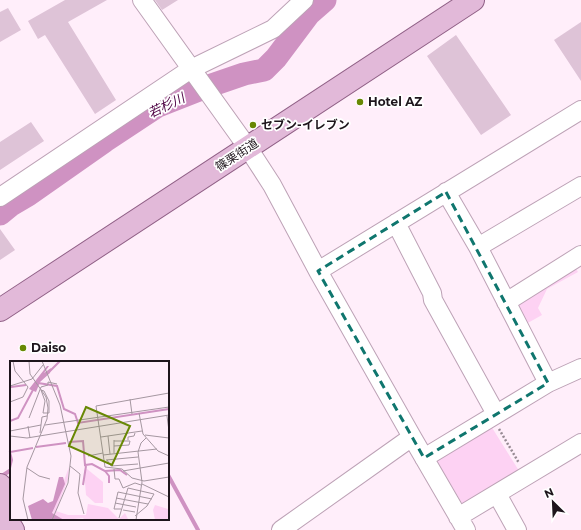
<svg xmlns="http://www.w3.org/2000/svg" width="581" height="530" viewBox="0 0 581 530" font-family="Montserrat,'Noto Sans JP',sans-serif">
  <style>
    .green { fill: #fdd2f3 }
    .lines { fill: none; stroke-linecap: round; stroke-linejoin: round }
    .stream { stroke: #cf92c2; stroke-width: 4 }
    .river { stroke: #cf92c2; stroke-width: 23 }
    .building { fill: #dec3d7 }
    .minor-casing { stroke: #bda2b6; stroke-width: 20 }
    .major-casing { stroke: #916187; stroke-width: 24 }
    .path { stroke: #978a93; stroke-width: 2.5; stroke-dasharray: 2 2; stroke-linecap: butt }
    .minor { stroke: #fff; stroke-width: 18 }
    .major { stroke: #e2b9d9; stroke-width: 22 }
    .marked { fill: none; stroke: #0f766e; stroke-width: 3; stroke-dasharray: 8 5; stroke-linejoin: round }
    .poi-dot { fill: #688804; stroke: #fff; stroke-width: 1.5 }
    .labels { text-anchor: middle; stroke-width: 3.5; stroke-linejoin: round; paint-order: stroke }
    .poi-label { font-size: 12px; font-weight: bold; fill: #1e151c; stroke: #fff; text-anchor: start }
    .street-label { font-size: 12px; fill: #1e151c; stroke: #fff }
    .water-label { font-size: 13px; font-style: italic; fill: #4f0445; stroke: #fff }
    .inset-river { fill: none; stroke: #cf92c2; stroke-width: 2 }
    .inset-road { fill: none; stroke: #a597a1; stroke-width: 1 }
    .view { fill: #688804; fill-opacity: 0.15; stroke: #688804; stroke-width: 2 }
    .inset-edge { fill: none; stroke: #1e151c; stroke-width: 2 }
  </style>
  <rect width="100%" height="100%" fill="#ffeefa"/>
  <path class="green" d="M573,264L578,272L547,289L538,308L542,315L526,324L514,302Z
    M491,426L521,474L465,508L436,460Z"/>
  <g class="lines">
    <path class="stream" d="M168,475L198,530
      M0,477L11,470"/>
    <path class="river" d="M0,214L11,205L28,195L105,141L158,106L209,86L244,74L264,70L276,58L309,14L325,0"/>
  </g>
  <path class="building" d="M65,0H107L68,22L116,100L95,114L45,35L38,39L28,21Z
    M155,0H178L162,10Z
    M8,8L21,30L0,42V12Z
    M581,22V81L554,40Z
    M456,35L511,115L481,135L427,56Z
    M31,122L44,141L0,170V142Z
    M0,229L15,250L0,260Z"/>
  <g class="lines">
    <defs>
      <path id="minor" d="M142,0L248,148L272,185L318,271L412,437L466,530
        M446,192L478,247L548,383
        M0,197L191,69L273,29L304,0
        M396,223L432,293L433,300L496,414
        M478,247L581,186
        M318,271L581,110
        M506,302L581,255
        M424,458L548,383L581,368
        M497,494L517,530
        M458,517L581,443
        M281,530L412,437"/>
      <path id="major" d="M0,310L473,0
        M0,485L11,501
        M0,510L13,530"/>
    </defs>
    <use href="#minor" class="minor-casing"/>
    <use href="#major" class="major-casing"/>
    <path class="path" d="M499,429L519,463"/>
    <use href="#minor" class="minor"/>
    <use href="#major" class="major"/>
  </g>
  <path class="marked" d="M446,192L548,383L424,458L318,271Z"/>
  <g class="poi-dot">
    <circle cx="360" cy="102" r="4"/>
    <circle cx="253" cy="125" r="4"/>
    <circle cx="23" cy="348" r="4"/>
  </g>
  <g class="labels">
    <g class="poi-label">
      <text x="368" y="106">Hotel AZ</text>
      <text x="261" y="129">セブン-イレブン</text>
      <text x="31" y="352">Daiso</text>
    </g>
    <g class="street-label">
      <text transform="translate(237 155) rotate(-33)" y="4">篠栗街道</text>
    </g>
    <g class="water-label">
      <text transform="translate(166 105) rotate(-26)" y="5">若杉川</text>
    </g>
  </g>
  <g transform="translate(10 361)">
    <rect width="159" height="159" fill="#ffeefa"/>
    <path d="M59,106L58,118L46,150L58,154H76L78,143L98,147L109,158L115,152L118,158L116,159H75L73,157L54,159L44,155L42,152ZM77,108L93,121V142H85L76,134L74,109ZM145,144L158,148L159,146V159H145L143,149Z" fill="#fdd2f3"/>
    <path d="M37,5H39L34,12L41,7L40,12L30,21L26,31L19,28ZM49,116H53L55,123L42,152L54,159H22L18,145L33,138L38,142L43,140Z" fill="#cf92c2"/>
    <path class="inset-river" d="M39,11L50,0M28,22L47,25L54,48L65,53L68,62L159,48M1,26L16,24M0,60L8,57L24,27M59,81L73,80L75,104L82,103L95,110L99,115V122M26,86L56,82M0,107L2,99L0,91L23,87M95,110L110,109L117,114M73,124L76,105"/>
    <path class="inset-road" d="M32,0L50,44L61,95L58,122L42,159M0,25L22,18L33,4M31,29L34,30L39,40V52H33L35,40ZM159,32L86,45L95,106L112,108L122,117L134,120L159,116M120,38L122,53M0,41L13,36L18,26L5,10L3,0M129,52L133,73L148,90L159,95M157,55L159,70M19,57L31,26L38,24V21L47,23M35,64L159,46M18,65L20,77M0,70L31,64M30,72L32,56L37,55M135,74L159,77M0,75L17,77L159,54M98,75L100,93M91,76L132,70M104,79V92M118,79V76L124,75L125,72M104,80H120L119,84L104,85M93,94L147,88M78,95L93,92M96,99L128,96M97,99L101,105L128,103M60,105L70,113L68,132L74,153M17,107L29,115L40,118M104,108L105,118H109L113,127L125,122L131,124M113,110L159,102M132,123L159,136M106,137L138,143M105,142L126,146M111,148H104L108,131L142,138M113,149L125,151M109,157L118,127L144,133L137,145L125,155M18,159L13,138L17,106L37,58L38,47L36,36L20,13L19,0M126,159L132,121L128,91L131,82L136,77"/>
    <path class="view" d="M76,46L120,65L102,104L59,85Z"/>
    <rect width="159" height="159" class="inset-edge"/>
  </g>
  <g transform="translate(553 502) rotate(336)" stroke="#ffffff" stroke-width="3" paint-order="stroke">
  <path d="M0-3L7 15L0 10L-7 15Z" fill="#1e151c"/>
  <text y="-6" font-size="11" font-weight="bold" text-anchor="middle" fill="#1e151c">N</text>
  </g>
</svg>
